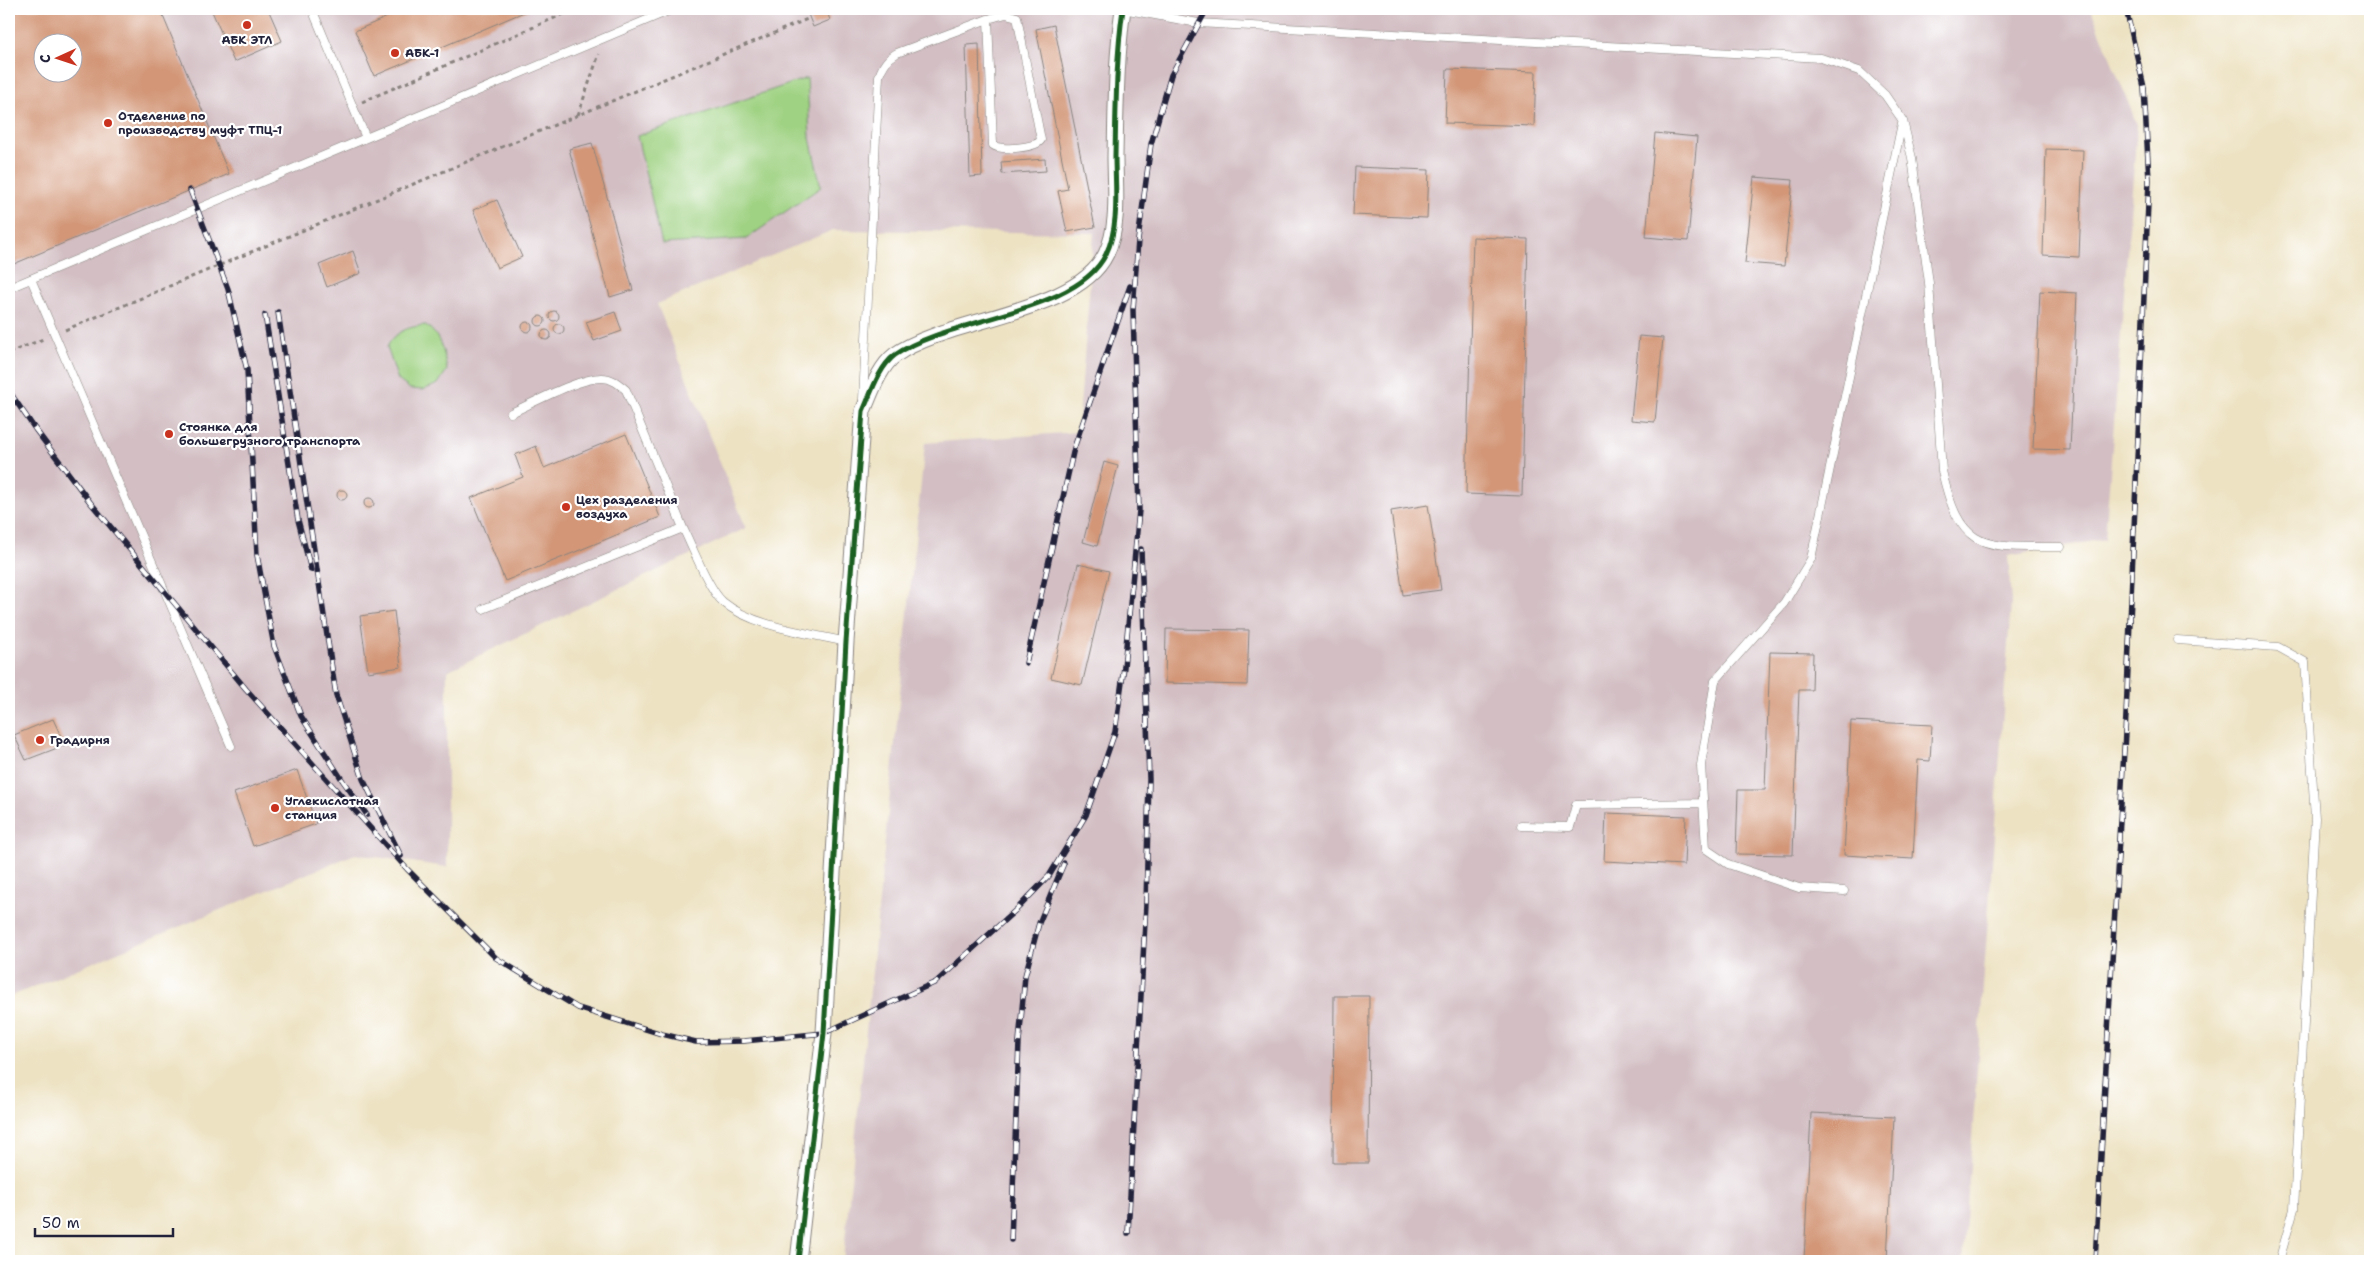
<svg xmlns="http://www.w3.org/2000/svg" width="2379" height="1270" viewBox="0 0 2379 1270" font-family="'Shantell Sans',sans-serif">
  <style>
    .industrial { fill: #d2bec3; fill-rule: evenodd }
    .green { fill: #9fd282; stroke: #607a5e }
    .building { fill: #d39778; fill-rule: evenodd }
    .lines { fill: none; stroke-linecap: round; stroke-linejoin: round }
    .service-casing { stroke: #88827e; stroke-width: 9 }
    .minor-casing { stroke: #88827e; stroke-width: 17 }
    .path { stroke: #88827e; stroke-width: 3; stroke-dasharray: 4 4; stroke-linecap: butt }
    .service { stroke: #fff; stroke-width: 8 }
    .minor { stroke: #fff; stroke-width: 15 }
    .rail-casing { stroke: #22223b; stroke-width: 5.5 }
    .rail { stroke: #fff; stroke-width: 4; stroke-dasharray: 11; stroke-linecap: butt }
    .cycleway-casing { stroke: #fff; stroke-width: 8 }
    .cycleway { stroke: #1b5e20; stroke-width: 5 }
    .poi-dot { fill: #c8321e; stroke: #fff; stroke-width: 2 }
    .labels { text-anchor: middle; stroke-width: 4.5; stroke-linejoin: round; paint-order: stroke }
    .poi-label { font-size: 12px; font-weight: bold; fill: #22223b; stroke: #fff; text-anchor: start }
  </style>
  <rect width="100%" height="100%" fill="#fff"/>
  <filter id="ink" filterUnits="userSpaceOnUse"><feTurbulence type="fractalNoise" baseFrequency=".02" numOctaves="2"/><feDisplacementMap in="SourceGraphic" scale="10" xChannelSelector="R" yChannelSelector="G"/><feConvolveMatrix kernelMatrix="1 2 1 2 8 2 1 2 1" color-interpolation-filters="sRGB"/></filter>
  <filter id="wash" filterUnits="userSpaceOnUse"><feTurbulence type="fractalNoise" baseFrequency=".0096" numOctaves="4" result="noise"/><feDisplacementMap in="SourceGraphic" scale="20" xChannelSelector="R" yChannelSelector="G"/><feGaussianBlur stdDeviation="1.12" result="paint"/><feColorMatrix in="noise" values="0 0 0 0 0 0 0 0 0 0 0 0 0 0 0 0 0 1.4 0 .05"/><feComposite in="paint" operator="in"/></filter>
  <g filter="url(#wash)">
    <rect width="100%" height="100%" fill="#ede2c2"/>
    <path class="industrial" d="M9,9H2091L2137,125L2105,539L2008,556L2011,603L1963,1261H843L925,443L1078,432L1094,233L833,230L657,304L746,528L447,671V867L355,854L9,997ZM42,42H72V72H42Z"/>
    <path class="green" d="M807,78L810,138L821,187L746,239L662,244L637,136Z
      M426,325C441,337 444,351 447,370L438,384L423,390L410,389L398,380L387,347C396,331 407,327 426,325Z"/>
    <g id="blocks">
      <path class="building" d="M9,9H160L229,174L9,266ZM42,42H72V72H42Z
        M211,9H268L282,41L234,62Z
        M406,9H531L374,76L355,31Z
        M806,9H826L830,20L813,27Z
        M1054,25L1095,227L1067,232L1058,191L1068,189L1036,29Z
        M979,44L982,176L970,177L966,45Z
        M1447,69L1536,72L1534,126L1445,123Z
        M1655,133L1697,137L1688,241L1646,237Z
        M592,143L633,290L610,297L569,149Z
        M2046,149L2083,150L2079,257L2043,255Z
        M1045,159L1046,171L1002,174L1001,162Z
        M1355,167L1429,170L1427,218L1353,215Z
        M1754,177L1793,180L1784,266L1745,263Z
        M497,200L522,257L497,268L473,210Z
        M1473,237L1528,239L1522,496L1466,494Z
        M353,251L361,273L327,287L319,265Z
        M2040,291L2077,293L2070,450L2033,449Z
        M549 316a5 5 0 1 1 10 0a5 5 0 1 1-10 0Z
        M615,312L622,331L594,341L586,322Z
        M535 321a5 5 0 1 1 10 0a5 5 0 1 1-10 0Z
        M522 327a5 5 0 1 1 10 0a5 5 0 1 1-10 0Z
        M554 329a5 5 0 1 1 10 0a5 5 0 1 1-10 0Z
        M541 335a5 5 0 1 1 10 0a5 5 0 1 1-10 0Z
        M1639,336L1663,338L1655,422L1631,420Z
        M626,434L660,517L505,581L471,498L523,477L515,455L536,446L544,468Z
        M1104,462L1118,466L1097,546L1083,542Z
        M337 495a5 5 0 1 1 10 0a5 5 0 1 1-10 0Z
        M364 503a5 5 0 1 1 10 0a5 5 0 1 1-10 0Z
        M1428,505L1441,590L1403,595L1391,511Z
        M1078,564L1109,571L1082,685L1051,678Z
        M394,611L401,667L368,672L360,616Z
        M1166,629L1249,630L1247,685L1165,683Z
        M1770,652L1813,653L1812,690H1799L1793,855L1736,854L1738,790H1765Z
        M53,719L65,745L26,760L14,735Z
        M1851,721L1932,725L1930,761L1918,760L1913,859L1844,855Z
        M297,770L316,824L253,846L234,793Z
        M1606,813L1686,816L1684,865L1604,861Z
        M1334,996H1369L1368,1163H1333Z
        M1811,1113L1894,1117L1887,1261H1804Z"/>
    </g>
  </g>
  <g filter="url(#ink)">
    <use href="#blocks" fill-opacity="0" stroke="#88827e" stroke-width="1"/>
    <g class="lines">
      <defs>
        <path id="service" d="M1123,9L1198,23L1821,58L1859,71L1885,95L1903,121L1912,158L1929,283L1942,471C1961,555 1985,546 2061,547
          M366,138L673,9
          M31,279L231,746
          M9,288L366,138L312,9
          M863,399L879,76C883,65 887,59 897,53L988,19L1006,14L1017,17L1041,140C1036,148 1000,151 993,145L988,19
          M683,528C692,546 709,590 723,602C753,627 809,633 846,642
          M483,609L683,528L626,390C619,384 612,378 602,378C578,378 533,403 511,413
          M2177,640L2278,647L2305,662L2315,818L2294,1209L2279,1261
          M1521,826L1570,827L1576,805L1703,803
          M1844,891L1799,888L1728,864L1706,849L1701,765L1715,681L1784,603L1811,559L1902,123"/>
        <path id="minor" d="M798,1261L824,1033L846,642L863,411C871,393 879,367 895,355C949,317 1077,314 1106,254C1120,225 1115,187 1115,156C1116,107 1116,58 1123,9"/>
      </defs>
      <use href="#service" class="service-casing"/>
      <use href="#minor" class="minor-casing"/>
      <path class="path" d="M827,11L834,9
        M362,102L575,9
        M578,115L599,54
        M65,330L810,18
        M9,353L43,339"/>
      <use href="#service" class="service"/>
      <use href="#minor" class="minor"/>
      <defs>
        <path id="rail" d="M190,190L228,289L247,370L257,555L274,646L301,716L343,781L367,815
          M278,312L336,695L363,779L401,856
          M265,315L298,520L311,570
          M9,391L35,429L90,502L246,689L407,869L496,958L578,1008L662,1034L696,1042L744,1041L824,1033L936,982L1018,908L1049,876L1086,815L1115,732L1124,667L1139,510L1133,310L1138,240L1151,144L1171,75L1207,9
          M1026,663L1074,448L1130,286
          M1128,1233L1146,904L1149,779L1141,549
          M1011,1240L1019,1042L1025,976L1039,923L1064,863
          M2095,1261L2126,715L2149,180L2144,87L2126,9"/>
      </defs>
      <use href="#rail" class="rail-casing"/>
      <use href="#rail" class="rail"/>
      <defs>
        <path id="cycleway" d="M798,1261L824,1033L846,642L863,411C871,393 879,367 895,355C949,317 1077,314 1106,254C1120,225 1115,187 1115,156C1116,107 1116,58 1123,9"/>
      </defs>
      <use href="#cycleway" class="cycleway-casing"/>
      <use href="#cycleway" class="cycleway"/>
    </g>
  </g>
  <g class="poi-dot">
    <circle cx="247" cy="25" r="5"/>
    <circle cx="395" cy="53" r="5"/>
    <circle cx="108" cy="123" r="5"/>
    <circle cx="169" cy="434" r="5"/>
    <circle cx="566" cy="507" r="5"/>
    <circle cx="40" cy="740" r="5"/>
    <circle cx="275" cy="808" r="5"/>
  </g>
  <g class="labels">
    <g class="poi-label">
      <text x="247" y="44" text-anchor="middle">АБК ЭТЛ</text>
      <text x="405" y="57">АБК-1</text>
      <text x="118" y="120">Отделение по<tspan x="118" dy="14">производству муфт ТПЦ-1</tspan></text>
      <text x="179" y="431">Стоянка для<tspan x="179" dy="14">большегрузного транспорта</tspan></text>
      <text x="576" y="504">Цех разделения<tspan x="576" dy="14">воздуха</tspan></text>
      <text x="50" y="744">Градирня</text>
      <text x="285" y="805">Углекислотная<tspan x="285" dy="14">станция</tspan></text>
    </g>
  </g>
  <rect width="2379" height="1270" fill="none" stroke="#fff" stroke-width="30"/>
  <g transform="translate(58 58) rotate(267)"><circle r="24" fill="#ffffff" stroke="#a7a7b1"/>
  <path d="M0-4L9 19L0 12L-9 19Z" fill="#c8321e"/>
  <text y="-8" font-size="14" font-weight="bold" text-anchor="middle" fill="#22223b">С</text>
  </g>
  <path d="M35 1228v8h138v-8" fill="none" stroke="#22223b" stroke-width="2.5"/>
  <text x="42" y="1228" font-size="15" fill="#22223b" stroke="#ffffff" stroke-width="4" paint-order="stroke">50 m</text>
</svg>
